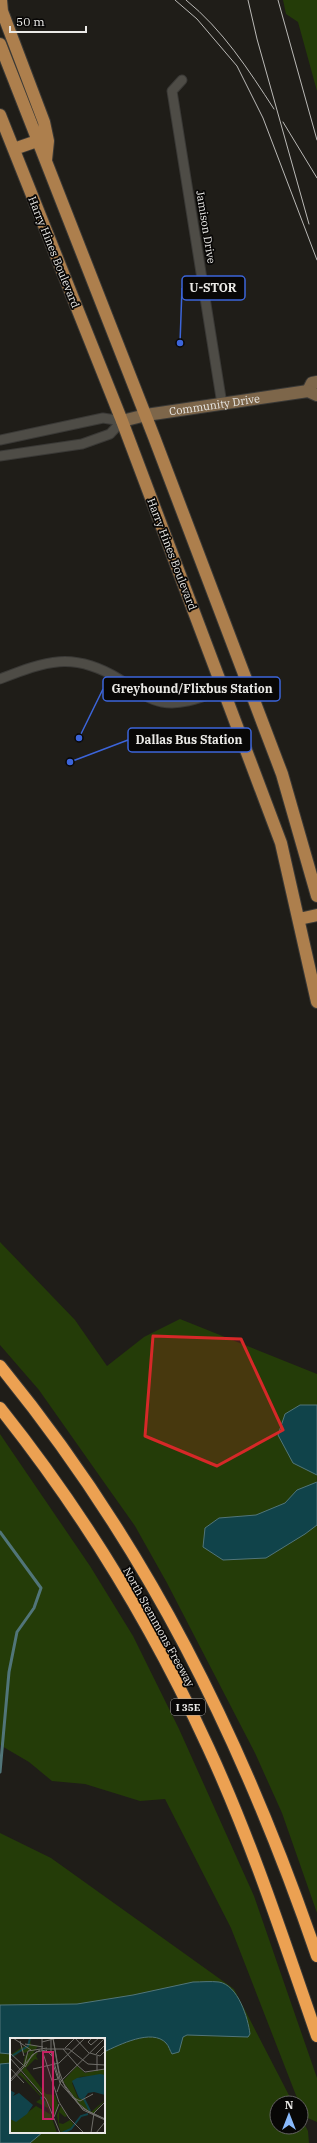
<svg xmlns="http://www.w3.org/2000/svg" width="317" height="2143" viewBox="0 0 317 2143" font-family="'IBM Plex Serif',serif">
  <style>
    .green { fill: #243c08; fill-rule: evenodd }
    .water { fill: #10434a; stroke: #517579 }
    .lines { fill: none; stroke-linecap: round; stroke-linejoin: round }
    .stream { stroke: #517579; stroke-width: 3 }
    .street-casing { stroke: #3a3936; stroke-width: 11 }
    .secondary-casing { stroke: #3a3936; stroke-width: 14 }
    .primary-casing { stroke: #3a3936; stroke-width: 14 }
    .highway-casing { stroke: #3a3936; stroke-width: 14 }
    .street { stroke: #4e4c46; stroke-width: 9 }
    .secondary { stroke: #7d664a; stroke-width: 12 }
    .primary { stroke: #ad7f4d; stroke-width: 12 }
    .highway { stroke: #eca152; stroke-width: 12 }
    .tram { stroke: #bab9b6; stroke-width: 1 }
    .marked { fill: #d62828; fill-opacity: 0.2; stroke: #d62828; stroke-width: 3; stroke-linejoin: round }
    .labels { text-anchor: middle; stroke-width: 3.5; stroke-linejoin: round; paint-order: stroke }
    .shield { fill: #080706; stroke: #a6a5a3; stroke-width: 1 }
    .shield-label { font-size: 10px; font-weight: bold; fill: #eae9e6 }
    .street-label { font-size: 11px; fill: #eae9e6; stroke: #080706 }
    .inset-river { fill: none; stroke: #10434a; stroke-width: 2 }
    .inset-road { fill: none; stroke: #706f6a; stroke-width: 1 }
    .view { fill: #c42262; fill-opacity: 0.15; stroke: #c42262; stroke-width: 2 }
    .inset-edge { fill: none; stroke: #eae9e6; stroke-width: 2 }
    .leader { fill: none; stroke: #3c65da; stroke-width: 1.5 }
    .callout-dot { fill: #3c65da; stroke: #080706; stroke-width: 1.5 }
    .callout { fill: #080706; stroke: #3c65da; stroke-width: 1.5 }
    .callout-label { font-size: 12px; text-anchor: middle; font-weight: bold; fill: #eae9e6 }
  </style>
  <rect width="100%" height="100%" fill="#1f1d18"/>
  <path class="green" d="M283,0H317V91L298,22L286,14Z
    M0,1242L75,1320L107,1366L144,1337L180,1319L317,1374V1913L282,1813L255,1753L167,1583L135,1526L101,1478L39,1390L0,1345Z
    M0,1434L90,1566L133,1636L179,1729L254,1896L317,2078V2122L303,2116L301,2103H299L231,1928L165,1799L140,1801L85,1784L52,1781L29,1762L0,1745Z
    M0,1833L51,1858L234,1989L293,2103H277V2127H301V2118L308,2131L309,2143H0ZM11,2039H104V2132H11Z"/>
  <path class="water" d="M300,1405H317V1475L293,1463L278,1435L285,1414Z
    M317,1482V1525L305,1534L266,1558L223,1560L203,1547L205,1528L219,1518L256,1515L285,1503L297,1490Z
    M193,1982C201,1982 211,1981 219,1982C238,1985 248,2018 250,2034L248,2037L187,2035L183,2037L179,2052L172,2054C170,2051 169,2046 166,2043C152,2028 119,2045 104,2052V2039H11V2054L0,2053V2005L77,2004L133,1995Z
    M11,2063V2132H43L30,2143H0V2064Z"/>
  <g class="lines">
    <path class="stream" d="M0,1532L41,1588L34,1608L17,1632L9,1672L0,1772"/>
    <defs>
      <path id="street" d="M182,80L172,91L222,404
        M0,440L103,418L122,421
        M0,456L82,444L110,434L122,421
        M0,679C46,661 73,651 119,679C132,687 146,699 162,702C183,706 204,696 224,689"/>
      <g id="secondary">
        <path d="M308,391L312,383L317,382"/>
        <path id="s1" d="M122,421L146,415L308,391L317,395"/>
      </g>
      <path id="primary" d="M1,0L2,11L44,122L48,141L46,160
        M0,44L154,437L263,724L282,774L317,896
        M0,115L122,421L281,843L317,1002
        M14,149L37,141
        M224,689L249,685
        M299,919L317,915"/>
      <path id="highway" d="M0,1366C147,1546 242,1738 317,1956
        M0,1408C82,1511 153,1627 208,1747C251,1840 283,1938 317,2036"/>
    </defs>
    <use href="#street" class="street-casing"/>
    <use href="#secondary" class="secondary-casing"/>
    <use href="#primary" class="primary-casing"/>
    <use href="#highway" class="highway-casing"/>
    <use href="#street" class="street"/>
    <use href="#secondary" class="secondary"/>
    <use href="#primary" class="primary"/>
    <use href="#highway" class="highway"/>
    <path class="tram" d="M175,0L197,19L237,66L263,118L317,260
      M186,0C223,30 248,69 274,109
      M248,0L257,39L309,224
      M278,0L317,140
      M283,122L317,178"/>
  </g>
  <path class="marked" d="M153,1336L241,1339L283,1430L217,1466L145,1436Z"/>
  <g class="labels">
    <rect class="shield" x="171" y="1699" width="34" height="16" rx="3"/>
    <g class="shield-label">
      <text x="188" y="1711">I 35E</text>
    </g>
    <g class="street-label">
      <text transform="translate(206 227) rotate(81)" y="4">Jamison Drive</text>
      <text transform="translate(54 252) rotate(68)" y="4">Harry Hines Boulevard</text>
      <text dy="4" stroke="none"><textPath href="#s1" startOffset="94">Community Drive</textPath></text>
      <text transform="translate(172 554) rotate(69)" y="4">Harry Hines Boulevard</text>
      <text transform="translate(159 1627) rotate(61)" y="4">North Stemmons Freeway</text>
    </g>
  </g>
  <g transform="translate(10 2038)">
    <rect width="95" height="95" fill="#1f1d18"/>
    <path d="M20,0L21,7L28,8L23,15L21,14L24,15H28L26,18L28,22L25,21L16,30L36,56L45,57L48,66L45,78L41,69L12,32L15,18L25,10L15,15L11,13L5,18L2,16L12,9L17,8ZM67,28L75,35L95,31V37L70,39L62,45L68,60L75,61L81,74L95,62L83,76L78,73L68,65L53,43ZM11,34L37,65L47,95H0V81L8,82L26,68L40,76L38,70L26,64L32,60L15,42L10,37L7,38ZM51,68L57,78L55,79L49,74V85L53,86L60,82L58,79L64,87L58,95H51L49,89L47,77Z" fill="#243c08"/>
    <path d="M90,36L95,37V57L84,54L78,55L73,62L69,60L62,43L67,40ZM0,52L5,55L3,58L9,55L23,67L17,76L6,84L0,81Z" fill="#10434a"/>
    <path class="inset-river" d="M2,18L18,8L20,0M31,59L34,64L33,77M73,59L80,73M52,95L61,91L71,78L78,76"/>
    <path class="inset-road" d="M3,0L21,12M32,0V12L49,64L59,80L74,95M41,0V14L50,45L72,70L95,81M43,0L47,25M43,0L49,33L55,49L73,72L95,82M65,0L79,15M82,0L78,4L81,7L89,0M10,3L14,18M32,4L47,0M15,6L33,9M55,10L65,0M36,11H59L78,26L95,27M53,11L67,27M0,15L13,27M80,15L90,18L95,13M86,16L95,7M87,18V33M0,20L36,61L50,95M47,25L50,41L69,66L79,74L95,81M43,26L48,41L43,42M67,27L75,34L95,31M15,29L22,17L30,12M0,30L14,45M23,31L49,25L75,0M0,42L26,14L36,12L43,19M0,44L14,29L18,13L37,10M47,54L51,43L95,0M62,59L70,63L83,56M44,79L49,66M81,95L84,75L95,64M86,95L95,84"/>
    <path class="view" d="M33,14H43V81H33Z"/>
    <rect width="95" height="95" class="inset-edge"/>
  </g>
  <path class="leader" d="M180 343L182 288M79 738L103 689M70 762L128 740"/>
  <g class="callout-dot">
    <circle cx="180" cy="343" r="4"/>
    <circle cx="79" cy="738" r="4"/>
    <circle cx="70" cy="762" r="4"/>
  </g>
  <g class="callout">
    <rect x="182" y="276" width="63" height="24" rx="4"/>
    <rect x="103" y="677" width="177" height="24" rx="4"/>
    <rect x="128" y="728" width="123" height="24" rx="4"/>
  </g>
  <g class="callout-label">
    <text x="213" y="292">U-STOR</text>
    <text x="192" y="693">Greyhound/Flixbus Station</text>
    <text x="189" y="744">Dallas Bus Station</text>
  </g>
  <g transform="translate(289 2115)"><circle r="19" fill="#080706" stroke="#626160"/>
  <path d="M0-3L7 15L0 10L-7 15Z" fill="#89bafc"/>
  <text y="-6" font-size="11" font-weight="bold" text-anchor="middle" fill="#eae9e6">N</text>
  </g>
  <path d="M10 26v6h76v-6" fill="none" stroke="#eae9e6" stroke-width="2"/>
  <text x="16" y="26" font-size="12" fill="#eae9e6" stroke="#080706" stroke-width="3" paint-order="stroke">50 m</text>
</svg>
